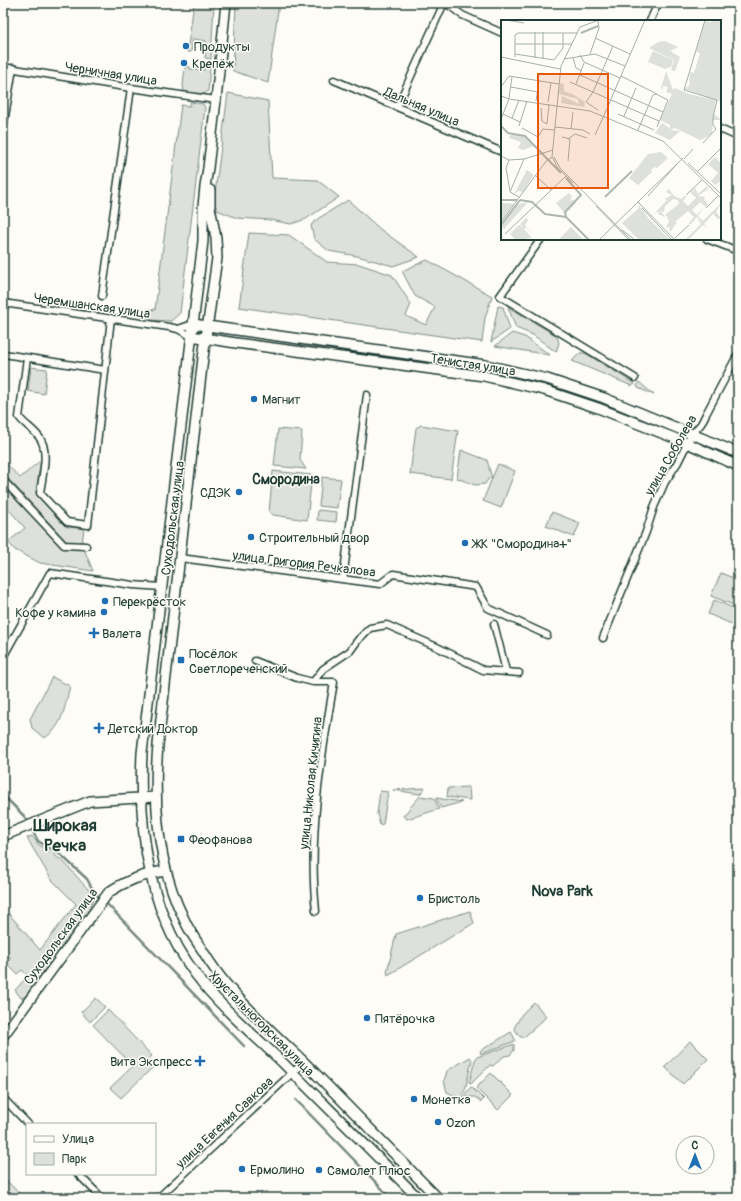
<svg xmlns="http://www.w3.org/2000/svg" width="741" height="1201" viewBox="0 0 741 1201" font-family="Pangolin,sans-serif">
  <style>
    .green { fill: #dde0db; stroke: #7e8e88 }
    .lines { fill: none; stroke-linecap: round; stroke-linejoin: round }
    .stream { stroke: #75877f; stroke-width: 2.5 }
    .street-casing { stroke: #1f3d34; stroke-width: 9 }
    .secondary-casing { stroke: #1f3d34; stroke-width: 12 }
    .street { stroke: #fdfcf7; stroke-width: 6 }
    .secondary { stroke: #fdfcf7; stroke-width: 9 }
    .poi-dot { fill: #1f6fb2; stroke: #fdfcf7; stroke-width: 1.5 }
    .labels { text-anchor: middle; stroke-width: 3; stroke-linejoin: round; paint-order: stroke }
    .poi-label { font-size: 13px; fill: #1f3d34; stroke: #fdfcf7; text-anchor: start }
    .street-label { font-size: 13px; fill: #1f3d34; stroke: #fdfcf7 }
    .neighbourhood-label { font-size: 14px; font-weight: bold; fill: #1f3d34; stroke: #fdfcf7 }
    .quarter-label { font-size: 15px; font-weight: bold; fill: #1f3d34; stroke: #fdfcf7 }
    .district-label { font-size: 17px; font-weight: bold; fill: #1f3d34; stroke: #fdfcf7 }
    .inset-river { fill: none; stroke: #aeb8b1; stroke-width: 2 }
    .inset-road { fill: none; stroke: #a4b0a9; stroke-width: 1 }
    .view { fill: #e8590c; fill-opacity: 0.15; stroke: #e8590c; stroke-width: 2 }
    .inset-edge { fill: none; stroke: #1f3d34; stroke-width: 2 }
  </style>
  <rect width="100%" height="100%" fill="#fdfcf7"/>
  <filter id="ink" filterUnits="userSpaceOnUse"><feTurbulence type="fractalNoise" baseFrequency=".025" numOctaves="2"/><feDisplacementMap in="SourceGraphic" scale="8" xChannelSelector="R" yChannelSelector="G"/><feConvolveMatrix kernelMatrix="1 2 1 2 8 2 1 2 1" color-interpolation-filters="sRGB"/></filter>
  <g filter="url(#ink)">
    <path class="green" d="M194,3H210L211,5H214L211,59L205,58L206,41L193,39L191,52H187Z
      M236,3H279L268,83L233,71Z
      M205,65H209L210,67L208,91L204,94L184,92L183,86L185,66L190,67V69L204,70Z
      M228,93L268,101L272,178L317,180L339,197L306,219L291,224L270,220L237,218L217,210L214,201Z
      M190,102L203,104L205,108L180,313L171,321L150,320L147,317L148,309L155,310L181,105L190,106Z
      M348,200L381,230L419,257L393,266L357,256L329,251L314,239L311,225L319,218Z
      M249,233L289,235L327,262L359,264L392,275L411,304L406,316L426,325L435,307L415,296L402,271L427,260L492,296L485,318L482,342L239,307Z
      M498,306L503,307L510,329L491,342Z
      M508,307L557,336L559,343L556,352L533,335L516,328Z
      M512,333L525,337L550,355L495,346Z
      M580,353H585L635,384L632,386L572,361Z
      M31,367L47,369L44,394L28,391Z
      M639,382L654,395L638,388L637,386Z
      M421,425L458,431L451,479L410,474L416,428Z
      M278,429L302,431L300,460L306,469L274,466Z
      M461,450L487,460L492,478L498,464L515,471L501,508L483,501L492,478H489L485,484L475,485L457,478Z
      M3,460L20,478L41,460L36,493L68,527L84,529L82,543L67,542L3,473Z
      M273,471L312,475L307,520L273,515L269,512Z
      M322,477L341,479L337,508L319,506Z
      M3,485L62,548L84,549L93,571L40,563L15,550L8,542L25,528L3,503Z
      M318,510L337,512L336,522L317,520Z
      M552,512L580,523L574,537L546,526Z
      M721,573L738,580V607L711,596Z
      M714,600L738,610V620L736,626L708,614Z
      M52,677L70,686C65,705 63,728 44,738L32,728L30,719Z
      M469,787L470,800L447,797L448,788Z
      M425,788L420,794L393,790Z
      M380,791L388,792L383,824L380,825L377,814Z
      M420,796L434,798L439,809L407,819L403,816Z
      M436,798L462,802L441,808Z
      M32,836L38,844L63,861L95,897L90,905V908L25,997L21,998L15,990L28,976L22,970L17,974L6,963L11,958L9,956L3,961V915L9,914L40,950L76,904L51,879L27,838Z
      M470,911L474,923L388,975L387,972L396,934Z
      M96,998L105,1007L90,1022L81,1012Z
      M534,1002L546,1016L542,1021L524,1037H520L514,1028L522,1014Z
      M108,1010L152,1056L147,1061L153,1067L121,1098L110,1088L133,1066L93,1025Z
      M511,1032L515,1039V1041L481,1054L480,1051Z
      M690,1041L708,1059L683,1084L665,1067Z
      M514,1044V1050L510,1055L504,1056L493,1066L490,1065L471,1084L469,1083L475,1060L477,1057Z
      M470,1057L472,1060L465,1090L459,1098L447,1092L444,1081L447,1071Z
      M491,1073L513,1095L498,1110L476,1088Z
      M471,1087L484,1099L481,1102L475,1097H462Z
      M3,1177L24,1198H3Z"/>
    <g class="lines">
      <path class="stream" d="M3,795L25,817L38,841L61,855L87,879L94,892L101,899
        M105,902L244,1046
        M296,1100L391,1198"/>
      <defs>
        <path id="street" d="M444,3L450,6L462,15L502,33
          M650,21L658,3
          M3,67L131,88L216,100
          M334,80L502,152
          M397,107L444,3
          M3,129L13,68
          M720,129L738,137
          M541,239L500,296L635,378
          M707,239L738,251
          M102,296L131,88
          M3,303L169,327L178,329L191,336
          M178,329L193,324
          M4,354L105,370
          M27,358L19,417C24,424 33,429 39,437C50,450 42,477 40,493L67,522L88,525L111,318
          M3,480L64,545L86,546
          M180,558L380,584L393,574L476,587L488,608L547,635
          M343,579L367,395
          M494,624L506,671
          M603,638L646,532L654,507L665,482L678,462L692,434L701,424L706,414L738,354
          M3,657L50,573L133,585L162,587
          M255,661L297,678L313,682H334C321,758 308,835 316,911
          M313,682L323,669L350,651L358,640L370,628L387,625L437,647L483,670L519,673
          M3,1098L28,1124
          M78,1174L102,1198
          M158,1198L304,1062"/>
        <path id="secondary" d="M226,3L216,100L208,168L205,187L203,206V241L142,753C138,836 149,919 204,985C227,1013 255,1036 281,1061C327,1107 373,1152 418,1198
          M210,190V207L216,238L217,258L203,358L158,745C153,804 157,865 184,919C188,929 195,939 201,948C210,963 221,979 233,992C255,1017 280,1039 304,1062C349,1107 393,1153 438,1198
          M193,324L486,365L547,379L604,398L738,453
          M191,336L236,343L484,376L544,390L598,408L687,443L738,466
          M3,836L90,801L155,797
          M3,1036L109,892C127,880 144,874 165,871"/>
      </defs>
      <use href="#street" class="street-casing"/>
      <use href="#secondary" class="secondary-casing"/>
      <use href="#street" class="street"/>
      <use href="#secondary" class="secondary"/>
    </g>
  </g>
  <g class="poi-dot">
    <circle cx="186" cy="46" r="4"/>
    <circle cx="184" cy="63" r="4"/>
    <circle cx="254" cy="399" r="4"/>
    <circle cx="239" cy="492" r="4"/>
    <circle cx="251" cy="537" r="4"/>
    <circle cx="465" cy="543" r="4"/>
    <circle cx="105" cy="601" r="4"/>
    <circle cx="104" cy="612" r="4"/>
    <path d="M92 627h4v4h4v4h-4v4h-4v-4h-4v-4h4z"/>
    <rect x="177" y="656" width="8" height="8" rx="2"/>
    <path d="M97 722h4v4h4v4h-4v4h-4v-4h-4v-4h4z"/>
    <rect x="177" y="835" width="8" height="8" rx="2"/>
    <circle cx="420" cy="898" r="4"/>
    <circle cx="367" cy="1018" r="4"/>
    <path d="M198 1055h4v4h4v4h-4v4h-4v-4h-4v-4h4z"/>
    <circle cx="414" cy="1099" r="4"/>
    <circle cx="438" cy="1122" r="4"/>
    <circle cx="242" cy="1169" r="4"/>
    <circle cx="319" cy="1170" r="4"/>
  </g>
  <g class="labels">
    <g class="poi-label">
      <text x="194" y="51">Продукты</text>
      <text x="192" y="68">Крепёж</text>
      <text x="262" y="404">Магнит</text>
      <text x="231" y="497" text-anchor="end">СДЭК</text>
      <text x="259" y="542">Строительный двор</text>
      <text x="473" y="548">ЖК "Смородина+"</text>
      <text x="113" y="606">Перекрёсток</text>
      <text x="96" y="617" text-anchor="end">Кофе у камина</text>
      <text x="102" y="638">Валета</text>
      <text x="189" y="658">Посёлок<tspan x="189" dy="15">Светлореченский</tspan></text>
      <text x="108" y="733">Детский Доктор</text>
      <text x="189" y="844">Феофанова</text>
      <text x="428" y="903">Бристоль</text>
      <text x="375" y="1023">Пятёрочка</text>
      <text x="192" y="1066" text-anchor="end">Вита Экспресс</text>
      <text x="422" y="1104">Монетка</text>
      <text x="446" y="1127">Ozon</text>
      <text x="250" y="1174">Ермолино</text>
      <text x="327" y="1175">Самолет Плюс</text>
    </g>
    <g class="street-label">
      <text transform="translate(111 73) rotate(9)" y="5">Черничная улица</text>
      <text transform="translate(422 106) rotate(23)" y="5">Дальняя улица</text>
      <text transform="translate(92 305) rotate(8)" y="5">Черемшанская улица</text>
      <text transform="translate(473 364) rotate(9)" y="5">Тенистая улица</text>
      <text transform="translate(670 455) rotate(-60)" y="5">улица Соболева</text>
      <text transform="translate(172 518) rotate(-83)" y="5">Суходольская улица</text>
      <text transform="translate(304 563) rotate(7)" y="5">улица Григория Речкалова</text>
      <text transform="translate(310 783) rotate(-84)" y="5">улица Николая Кичигина</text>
      <text transform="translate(60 936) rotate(-54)" y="5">Суходольская улица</text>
      <text transform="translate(262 1023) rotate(45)" y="5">Хрустальногорская улица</text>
      <text transform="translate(224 1122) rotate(-43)" y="5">улица Евгения Савкова</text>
    </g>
    <g class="neighbourhood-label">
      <text x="286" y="484">Смородина</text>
    </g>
    <g class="quarter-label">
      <text x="562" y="896">Nova Park</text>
    </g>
    <g class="district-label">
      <text x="65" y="831">Широкая<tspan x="65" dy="20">Речка</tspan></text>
    </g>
  </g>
  <g transform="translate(501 20)">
    <rect width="220" height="220" fill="#fdfcf7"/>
    <path d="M204,0L208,2L220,0V82L183,69L188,66L189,52L193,53L199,33L195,32ZM164,21L177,27L169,31L179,37L174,51L170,50L173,40L148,28L157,22ZM152,31L172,40L170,47L164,49L147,42ZM165,51L172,70L174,68L188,74L215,80L212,97L213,94L220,100H212L211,113L206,117L199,120L174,108L169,110L179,111L169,120L154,113L161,103L169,108V105L159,100L171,74L165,72L167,67L162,66L161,70L160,68ZM59,63L63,64V71L69,73L67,75L70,73L84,82L83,87L60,83L61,76L78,84L77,79L58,74ZM10,114L21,115L33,126L22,130L17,128L20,122L8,118ZM160,132L167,138L156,148L154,147L150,150L151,152L137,165L128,158L147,134ZM214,137L220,143V161L214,165L210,161L217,153L207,144ZM26,150L33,155L22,172L18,171L13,174ZM206,166L207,169L197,176L204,177L203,180L207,185L205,187L199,182L191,190L196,195L203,187L197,196L202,201L220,183L215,192L220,198L217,199L212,194L203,204L207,208L202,205L187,220H184L200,204L196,198L201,202L196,197L189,205L188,203L193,197L187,191L174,202H176L170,211H168L169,207L165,208L168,201L165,196L173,201L164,195L178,184L177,180L172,179L164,186L163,192L160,191L164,197L157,194L158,191L153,194L166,180L164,179L171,175L165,172L168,169L173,176L180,179L188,173L182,181L187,186L195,178L189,172L191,170L196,175L192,170L194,168L197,174ZM68,173L71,176L69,181L72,179L75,183L64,194L55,183ZM27,182L3,209L0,206L15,185ZM2,183L13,184L0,201V184ZM138,185L148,199L169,220H138L121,203L138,188ZM25,198L27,200L24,205L33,215L25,207L23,209L31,218L15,220L9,214L18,205L22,208L19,204ZM70,207L83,220H57Z" fill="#dde0db"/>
    <path class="inset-river" d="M80,13L97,6M0,106L7,113L24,116L60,153M104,177L131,151M0,180H16M19,180L31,182L44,194L65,197L88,220M65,197L64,192L80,175L65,158M0,205L19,180"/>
    <path class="inset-road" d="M5,0L23,3M94,18L129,34M14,24H71M14,34L53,40L62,28V13M89,34L98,8L97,1M79,35L83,42L119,58M0,37L59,49M14,37V15L17,13H76M34,38V12M72,38L75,48L81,51M42,39V12M63,39L94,34L124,46M79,55L162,92M120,56L156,74M69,62L158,101M75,64L83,43M0,67L8,56L58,64M10,67L37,72M0,76L8,79L55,86M8,78L11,57M110,79L144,0M35,81L38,61M47,82L50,63M55,86L89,91L162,121L220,178M40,88L41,101L46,104M97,90L85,82L92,72L112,26M2,94L19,102M117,94L153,110M123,96L135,68M11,98L18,80M0,99L8,79M46,104L48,84M18,106L26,81M54,107L82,110L89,114M21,108L37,117L42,109L53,110M70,109L72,92M137,110L152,75L155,74L167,80L156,107M94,115L110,80M61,117L69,119L67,141M67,119L74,114L86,118M202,123L215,109L212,105V97L216,80L183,70L204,0M0,136L8,140L23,139L52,130M51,137L60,46L79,7L98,0M53,137L59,148L130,220M52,138L56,147L72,163M183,139L192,129M8,140L5,148L9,171M187,143L220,174M197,151L220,128M35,156L50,170M186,174L201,160M147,176L176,144M18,177L9,172L23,139M137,182L174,220M95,186L128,220M141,188L171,220M205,188L217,176M0,202L46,140L52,137M121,210L134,220M4,214L65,156M174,218L188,205M98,220L182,138"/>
    <path class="view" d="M37,54H107V168H37Z"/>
    <rect width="220" height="220" class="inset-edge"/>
  </g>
  <rect width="741" height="1201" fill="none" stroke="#fdfcf7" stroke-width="16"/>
  <rect x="8" y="8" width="725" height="1185" fill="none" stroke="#1f3d34" stroke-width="1.5" filter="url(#ink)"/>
  <rect x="26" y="1123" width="130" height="52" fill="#fdfcf7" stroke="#a4b0a9"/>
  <rect x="34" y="1136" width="20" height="6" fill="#fdfcf7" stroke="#a4b0a9"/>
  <text x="62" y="1143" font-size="12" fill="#1f3d34">Улица</text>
  <rect x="34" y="1153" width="20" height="12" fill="#dde0db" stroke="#a4b0a9"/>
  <text x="62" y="1163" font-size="12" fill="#1f3d34">Парк</text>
  <g transform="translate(695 1155)"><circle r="19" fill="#fdfcf7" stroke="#a4b0a9"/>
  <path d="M0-3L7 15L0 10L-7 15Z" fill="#1f6fb2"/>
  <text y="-6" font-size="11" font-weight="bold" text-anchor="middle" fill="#1f3d34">С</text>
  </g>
</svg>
